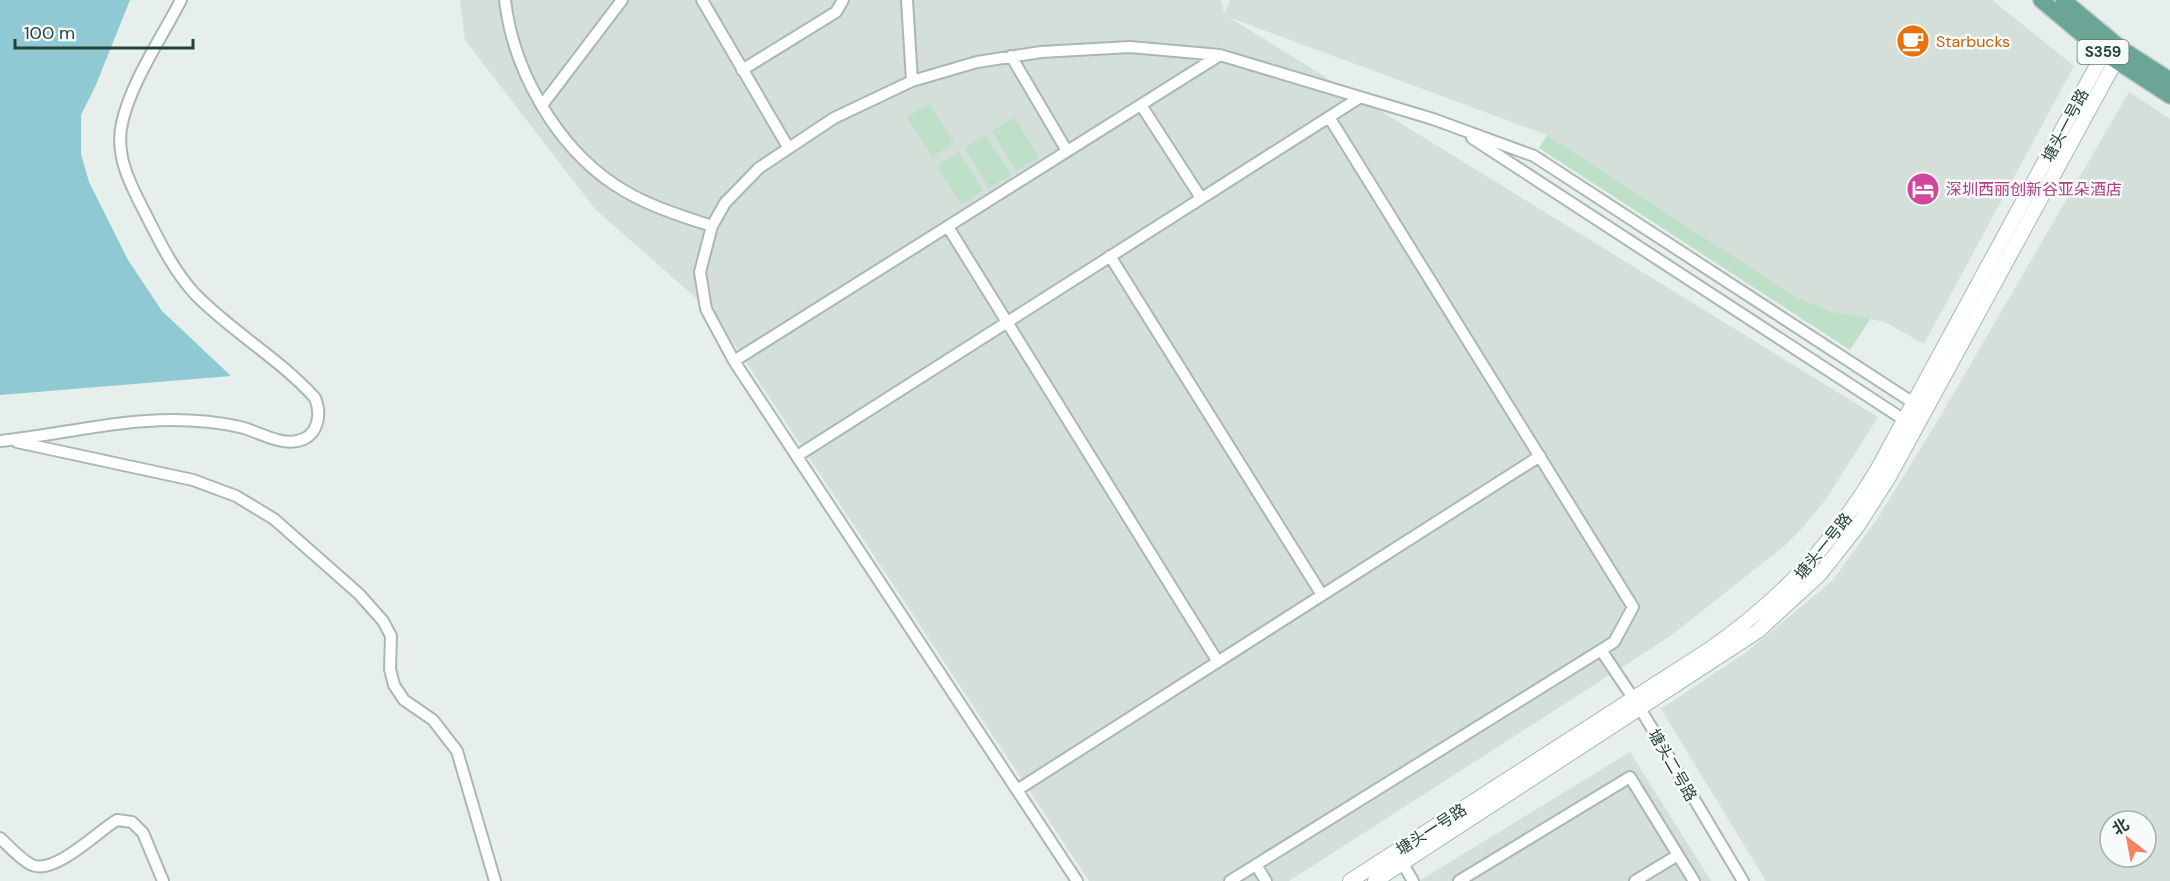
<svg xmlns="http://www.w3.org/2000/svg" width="2170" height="881" viewBox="0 0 2170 881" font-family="'DM Sans','Noto Sans SC',sans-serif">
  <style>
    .built { fill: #d4dfda; fill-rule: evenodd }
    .green { fill: #bfe0c8 }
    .water { fill: #8ec9d4 }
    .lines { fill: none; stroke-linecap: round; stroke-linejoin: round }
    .street-casing { stroke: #a8b8b2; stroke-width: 14 }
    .secondary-casing { stroke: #a4bbb3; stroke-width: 16 }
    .primary-casing { stroke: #c2cac8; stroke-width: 18 }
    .street { stroke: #fff; stroke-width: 10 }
    .secondary { stroke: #fff; stroke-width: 14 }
    .primary { stroke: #6aa596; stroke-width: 15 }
    .labels { text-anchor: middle; stroke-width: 5; stroke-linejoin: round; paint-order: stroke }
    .shield { fill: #f7fbf9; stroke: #637a73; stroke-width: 1.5 }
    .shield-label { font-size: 15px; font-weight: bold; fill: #24423a }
    .food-label { font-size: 16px; fill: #c56008; stroke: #f7fbf9; text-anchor: start }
    .street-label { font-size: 16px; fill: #24423a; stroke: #f7fbf9 }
    .hotel-label { font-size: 16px; fill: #b23c85; stroke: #f7fbf9; text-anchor: start }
  </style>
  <rect width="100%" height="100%" fill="#e6efeb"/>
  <path class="built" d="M460,0H1221L1224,14L1230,0H1992L2074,66L1924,344L1885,322L1833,312L1796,297L1547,135L1228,17L1878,417L1826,499L1805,525L1782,548L1669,637L1289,881H1089L714,314L595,209L465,40Z
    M2129,92L2170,119V881H1766L1661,709L1748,651L1832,581L1876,521L1940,417ZM2110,821H2146V857H2110Z
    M1630,752L1711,881H1419Z"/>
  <path class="green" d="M929,104L954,143L932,157L907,117Z
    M1014,117L1039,157L1016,171L992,131Z
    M986,135L1011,175L989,188L964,148Z
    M1547,135L1796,297L1833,312L1871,318L1850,350L1539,148Z
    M959,152L983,191L961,205L937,165Z"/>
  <path class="water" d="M0,0H130L95,87L81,115V154L89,182L128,260L162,311L231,376L0,395Z"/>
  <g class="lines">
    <defs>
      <path id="street" d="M505,0C513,70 556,146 615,185C645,205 678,215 712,226
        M702,0L788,147
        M907,0L912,81
        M1011,56L1067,151
        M742,70L836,12L843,0
        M543,104L622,0
        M1141,105L1201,198
        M1472,138L1909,423
        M948,227L1218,662
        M1110,256L1322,595
        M734,361L1220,55
        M0,441C57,435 115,420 172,420C195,420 218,422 240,427C257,431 279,445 297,441C318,437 322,415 315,398C280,359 232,332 195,294C172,269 158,238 143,209C129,182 115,154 122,123C131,82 162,37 181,0
        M17,442L193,480L236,496L274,519L359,594L383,621L391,636L390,669L394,685L404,700L433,720L457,751L495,881
        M797,456L1359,98
        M1601,650L1641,710L1743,881
        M1017,790L1540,456
        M0,838C9,846 21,860 32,865C55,875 98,831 117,820L132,822L143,833L163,881
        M1399,857L1413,881
        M1256,865L1266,881
        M1077,881L734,361L706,309L700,272L712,226L725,203L759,168L834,118L912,81L977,62L1041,52L1130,47L1220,55L1433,119L1534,156L1918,406
        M1230,881L1614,642L1633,607L1329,117
        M1459,881L1630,777L1694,881
        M1635,881L1678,855"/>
      <path id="secondary" d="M1350,881L1710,649C1781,599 1832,545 1877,470L2108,45
        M1375,881L1758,631L1820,574L1857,527L1889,477L2120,53"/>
      <path id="primary" d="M2041,0L2104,53L2170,96
        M2063,0L2122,49L2170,80"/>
    </defs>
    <use href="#street" class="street-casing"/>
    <use href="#secondary" class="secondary-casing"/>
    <use href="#primary" class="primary-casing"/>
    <use href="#street" class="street"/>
    <use href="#secondary" class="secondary"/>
    <use href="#primary" class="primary"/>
  </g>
  <defs>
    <symbol id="cafe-disc" viewBox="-11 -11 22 22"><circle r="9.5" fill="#e8710a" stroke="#f7fbf9"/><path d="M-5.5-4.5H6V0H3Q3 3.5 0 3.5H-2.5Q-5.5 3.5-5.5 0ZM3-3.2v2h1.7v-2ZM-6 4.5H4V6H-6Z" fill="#fff"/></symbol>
    <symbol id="hotel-disc" viewBox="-11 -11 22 22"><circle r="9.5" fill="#d1479c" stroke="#f7fbf9"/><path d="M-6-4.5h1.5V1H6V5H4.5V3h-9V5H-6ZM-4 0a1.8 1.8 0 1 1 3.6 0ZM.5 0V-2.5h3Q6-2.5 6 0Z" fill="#fff"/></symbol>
  </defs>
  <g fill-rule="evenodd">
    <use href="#cafe-disc" x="1894" y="22" width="38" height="38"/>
    <use href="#hotel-disc" x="1904" y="170" width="38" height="38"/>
  </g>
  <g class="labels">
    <rect class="shield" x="2077.5" y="40" width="51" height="24" rx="4.5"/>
    <g class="shield-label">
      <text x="2103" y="57">S359</text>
    </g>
    <g class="food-label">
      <text x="1936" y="47">Starbucks</text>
    </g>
    <g class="street-label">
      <text transform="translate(2065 125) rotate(-62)" y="6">塘头一号路</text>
      <text transform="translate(1823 546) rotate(-51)" y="6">塘头一号路</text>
      <text transform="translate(1673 765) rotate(60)" y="6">塘头二号路</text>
      <text transform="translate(1431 829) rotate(-33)" y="6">塘头一号路</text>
    </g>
    <g class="hotel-label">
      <text x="1946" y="195">深圳西丽创新谷亚朵酒店</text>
    </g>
  </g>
  <g transform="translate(2128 839) rotate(329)"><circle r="28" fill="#f7fbf9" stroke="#a3b1ad" stroke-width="1.5"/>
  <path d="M0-4.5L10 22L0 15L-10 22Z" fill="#f4845f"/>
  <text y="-9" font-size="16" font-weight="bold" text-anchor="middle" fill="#24423a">北</text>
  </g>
  <path d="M15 39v9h178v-9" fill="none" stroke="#24423a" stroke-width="3"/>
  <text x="24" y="39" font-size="18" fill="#24423a" stroke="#f7fbf9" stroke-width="4.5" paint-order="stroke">100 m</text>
</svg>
